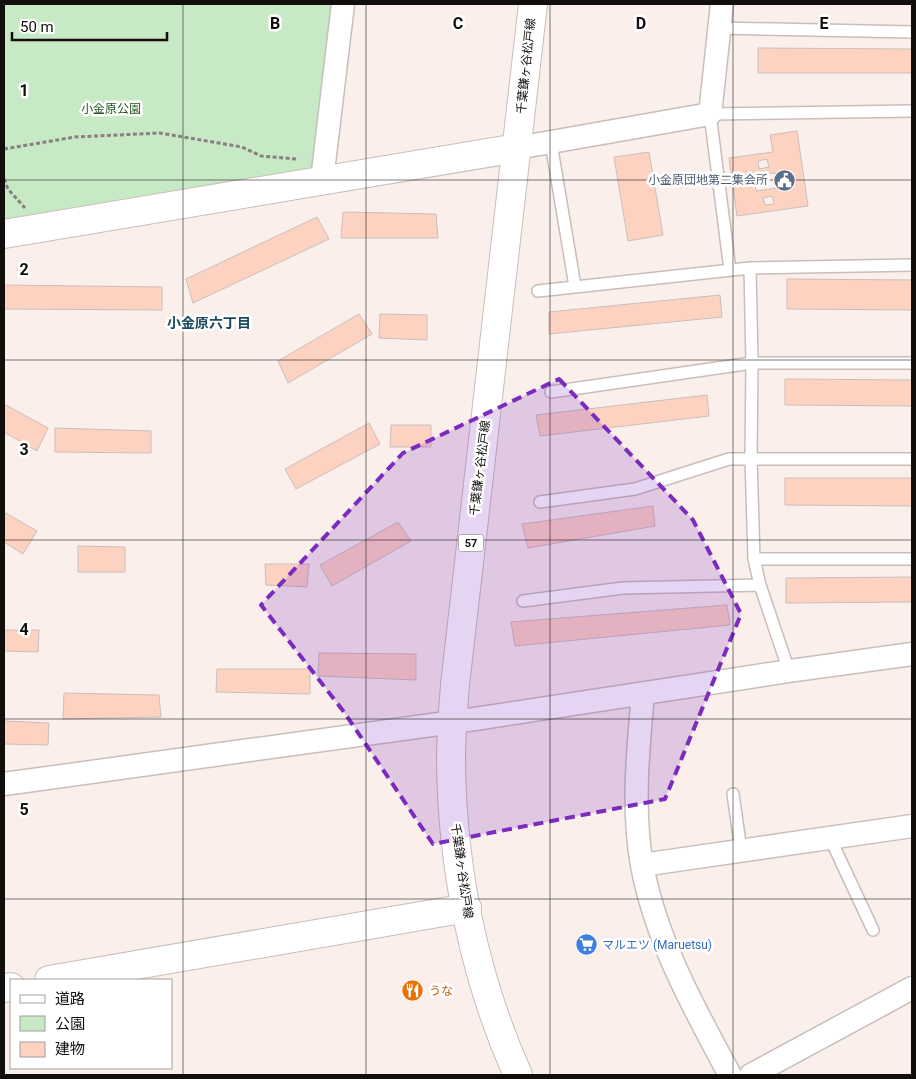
<svg xmlns="http://www.w3.org/2000/svg" width="916" height="1079" viewBox="0 0 916 1079" font-family="Roboto,'Noto Sans JP',sans-serif">
  <style>
    .green { fill: #c8e9c5 }
    .building { fill: #fed2c1; stroke: #cabfbb; fill-rule: evenodd }
    .lines { fill: none; stroke-linecap: round; stroke-linejoin: round }
    .service-casing { stroke: #c8beba; stroke-width: 14 }
    .minor-casing { stroke: #c8beba; stroke-width: 25 }
    .tertiary-casing { stroke: #c8beba; stroke-width: 30 }
    .primary-casing { stroke: #c8beba; stroke-width: 30 }
    .path { stroke: #87807d; stroke-width: 3; stroke-dasharray: 4 2.5; stroke-linecap: butt }
    .service { stroke: #fff; stroke-width: 11 }
    .minor { stroke: #fff; stroke-width: 22 }
    .tertiary { stroke: #fff; stroke-width: 28 }
    .primary { stroke: #fff; stroke-width: 28 }
    .marked { fill: #7b2cbf; fill-opacity: 0.2; stroke: #7b2cbf; stroke-width: 4; stroke-dasharray: 10 6; stroke-linejoin: round }
    .grid { fill: none; stroke: #110e0c; stroke-width: 1; stroke-opacity: 0.55 }
    .labels { text-anchor: middle; stroke-width: 5; stroke-linejoin: round; paint-order: stroke }
    .shield { fill: #fff; stroke: #585655; stroke-width: 1 }
    .shield-label { font-size: 11px; font-weight: bold; fill: #110e0c }
    .street-label { font-size: 12px; fill: #110e0c; stroke: #fff }
    .park-label { font-size: 12px; fill: #235621; stroke: #fff }
    .service-label { font-size: 12px; fill: #4e5e75; stroke: #fff; text-anchor: end }
    .shop-label { font-size: 12px; fill: #366cbe; stroke: #fff; text-anchor: start }
    .food-label { font-size: 12px; fill: #c56008; stroke: #fff; text-anchor: start }
    .neighbourhood-label { font-size: 14px; font-weight: bold; fill: #1b495d; stroke: #fff }
    .grid-label { font-size: 16px; text-anchor: middle; font-weight: bold; fill: #110e0c; stroke: #fff; stroke-width: 5; stroke-linejoin: round; paint-order: stroke }
  </style>
  <rect width="100%" height="100%" fill="#faefeb"/>
  <path class="green" d="M4,4H343L322,180L4,234Z"/>
  <path class="building" d="M758,48L912,49V73H758Z
    M797,131L808,206L737,216L729,158L773,152L770,135ZM767,159L769,167L759,169L758,161ZM775,173L777,188L756,191L754,176ZM772,196L774,204L765,205L763,198Z
    M649,152L663,235L628,241L614,157Z
    M343,212L436,214L438,238H341Z
    M317,217L329,239L193,303L186,279Z
    M787,279L912,280V310L787,309Z
    M4,285L162,287V310L4,309Z
    M720,295L722,317L549,334V312Z
    M359,314L372,334L288,383L278,361Z
    M380,314L427,315V340L379,338Z
    M785,379L912,380V406L785,405Z
    M707,395L709,416L540,436L536,415Z
    M4,404L48,428L37,451L4,432Z
    M369,423L380,444L296,489L285,469Z
    M391,425H431V447H390Z
    M55,428L151,431V453L55,452Z
    M785,478H912V506L785,505Z
    M653,506L655,526L528,548L522,524Z
    M4,512L37,531L23,554L4,542Z
    M398,522L411,541L332,586L320,565Z
    M78,546L125,547V572H78Z
    M265,564H309L307,587L266,585Z
    M912,577V602L786,603V578Z
    M727,605L730,625L515,646L511,622Z
    M4,630H39L38,652L4,651Z
    M319,653L416,654V680L318,676Z
    M217,669H310V694L216,692Z
    M64,693L159,695L161,717L63,719Z
    M4,721L49,723L48,745L4,744Z"/>
  <g class="lines">
    <defs>
      <path id="service" d="M720,28L912,32
        M551,143L575,286
        M750,268L752,363L751,458L754,559L760,585L789,671
        M730,270L710,114L912,111
        M538,291L750,268L912,265
        M551,392L752,363H912
        M540,502L635,489L729,459H912
        M754,559H912
        M523,601L623,588L760,585
        M733,794L741,850
        M830,838L873,930"/>
      <path id="minor" d="M517,148L710,114L722,4
        M322,180L343,4
        M643,694C638,749 632,810 642,865C656,941 694,1008 730,1075
        M4,784L475,719L789,671L912,654
        M642,865L912,826
        M751,1075L912,988"/>
      <path id="tertiary" d="M4,234L517,148
        M49,980L467,908
        M4,988L11,987"/>
      <path id="primary" d="M518,1075C474,977 452,868 451,761C451,735 453,710 455,685L533,4"/>
    </defs>
    <use href="#service" class="service-casing"/>
    <use href="#minor" class="minor-casing"/>
    <use href="#tertiary" class="tertiary-casing"/>
    <use href="#primary" class="primary-casing"/>
    <path class="path" d="M4,149L75,137L160,133L242,147L261,156L296,159
      M4,179L8,189L25,208"/>
    <use href="#service" class="service"/>
    <use href="#minor" class="minor"/>
    <use href="#tertiary" class="tertiary"/>
    <use href="#primary" class="primary"/>
  </g>
  <path class="marked" d="M559,379L693,520L741,614L665,799L433,844L344,712L261,605L403,453Z"/>
  <path class="grid" d="M183,4V1075M366,4V1075M550,4V1075M733,4V1075M4,180H912M4,360H912M4,540H912M4,719H912M4,899H912"/>
  <defs>
    <symbol id="civic-disc" viewBox="-11 -11 22 22"><circle r="9.5" fill="#5c6f8a" stroke="#fff"/><path d="M-.6-6.5H3V-4.5H.6V-3L4-1V1h2V6H-6V1h2V-1L-.6-3ZM-1.2 2.5V6h2.4V2.5Z" fill="#fff"/></symbol>
    <symbol id="supermarket-disc" viewBox="-11 -11 22 22"><circle r="9.5" fill="#3f7fe0" stroke="#fff"/><path d="M-6-5.5h2.5l.6 2H6L4.5 2H-2.5L-4.4-4H-6ZM-1.5 3.2a1.3 1.3 0 1 0 .1 0ZM3 3.2a1.3 1.3 0 1 0 .1 0Z" fill="#fff"/></symbol>
    <symbol id="restaurant-disc" viewBox="-11 -11 22 22"><circle r="9.5" fill="#e8710a" stroke="#fff"/><path d="M-5-6h1v4h1v-4h1v4h1v-4h1v5L-1.5 .5V6h-2V.5L-5-1ZM5-6V6H3V1.5H1.5Q1.5-4 5-6Z" fill="#fff"/></symbol>
  </defs>
  <g fill-rule="evenodd">
    <use href="#civic-disc" x="772" y="168" width="25" height="25"/>
    <use href="#supermarket-disc" x="574" y="932" width="25" height="25"/>
    <use href="#restaurant-disc" x="400" y="978" width="25" height="25"/>
  </g>
  <g class="labels">
    <rect class="shield" x="458.5" y="534.5" width="25" height="17" rx="4"/>
    <g class="shield-label">
      <text x="471" y="547">57</text>
    </g>
    <g class="street-label">
      <text transform="translate(526 66) rotate(-84)" y="4">千葉鎌ヶ谷松戸線</text>
      <text transform="translate(480 468) rotate(-83)" y="4">千葉鎌ヶ谷松戸線</text>
      <text transform="translate(462 871) rotate(82)" y="4">千葉鎌ヶ谷松戸線</text>
    </g>
    <g class="park-label">
      <text x="111" y="113">小金原公園</text>
    </g>
    <g class="service-label">
      <text x="768" y="184">小金原団地第二集会所</text>
    </g>
    <g class="shop-label">
      <text x="602" y="949">マルエツ (Maruetsu)</text>
    </g>
    <g class="food-label">
      <text x="429" y="995">うな</text>
    </g>
    <g class="neighbourhood-label">
      <text x="209" y="328">小金原六丁目</text>
    </g>
  </g>
  <g class="grid-label">
    <text x="275" y="29">B</text>
    <text x="458" y="29">C</text>
    <text x="641" y="29">D</text>
    <text x="824" y="29">E</text>
    <text x="24" y="96">1</text>
    <text x="24" y="275">2</text>
    <text x="24" y="455">3</text>
    <text x="24" y="635">4</text>
    <text x="24" y="815">5</text>
  </g>
  <rect width="916" height="1079" fill="none" stroke="#110e0c" stroke-width="10"/>
  <rect x="10" y="979" width="162" height="90" fill="#ffffff" stroke="#a09f9e"/>
  <rect x="20" y="995" width="25" height="8" fill="#ffffff" stroke="#a09f9e"/>
  <text x="55" y="1004" font-size="15" fill="#110e0c">道路</text>
  <rect x="20" y="1016" width="25" height="15" fill="#c8e9c5" stroke="#a09f9e"/>
  <text x="55" y="1029" font-size="15" fill="#110e0c">公園</text>
  <rect x="20" y="1042" width="25" height="15" fill="#fed2c1" stroke="#a09f9e"/>
  <text x="55" y="1054" font-size="15" fill="#110e0c">建物</text>
  <path d="M12 32v8h155v-8" fill="none" stroke="#110e0c" stroke-width="2.5"/>
  <text x="20" y="32" font-size="15" fill="#110e0c" stroke="#ffffff" stroke-width="4" paint-order="stroke">50 m</text>
</svg>
